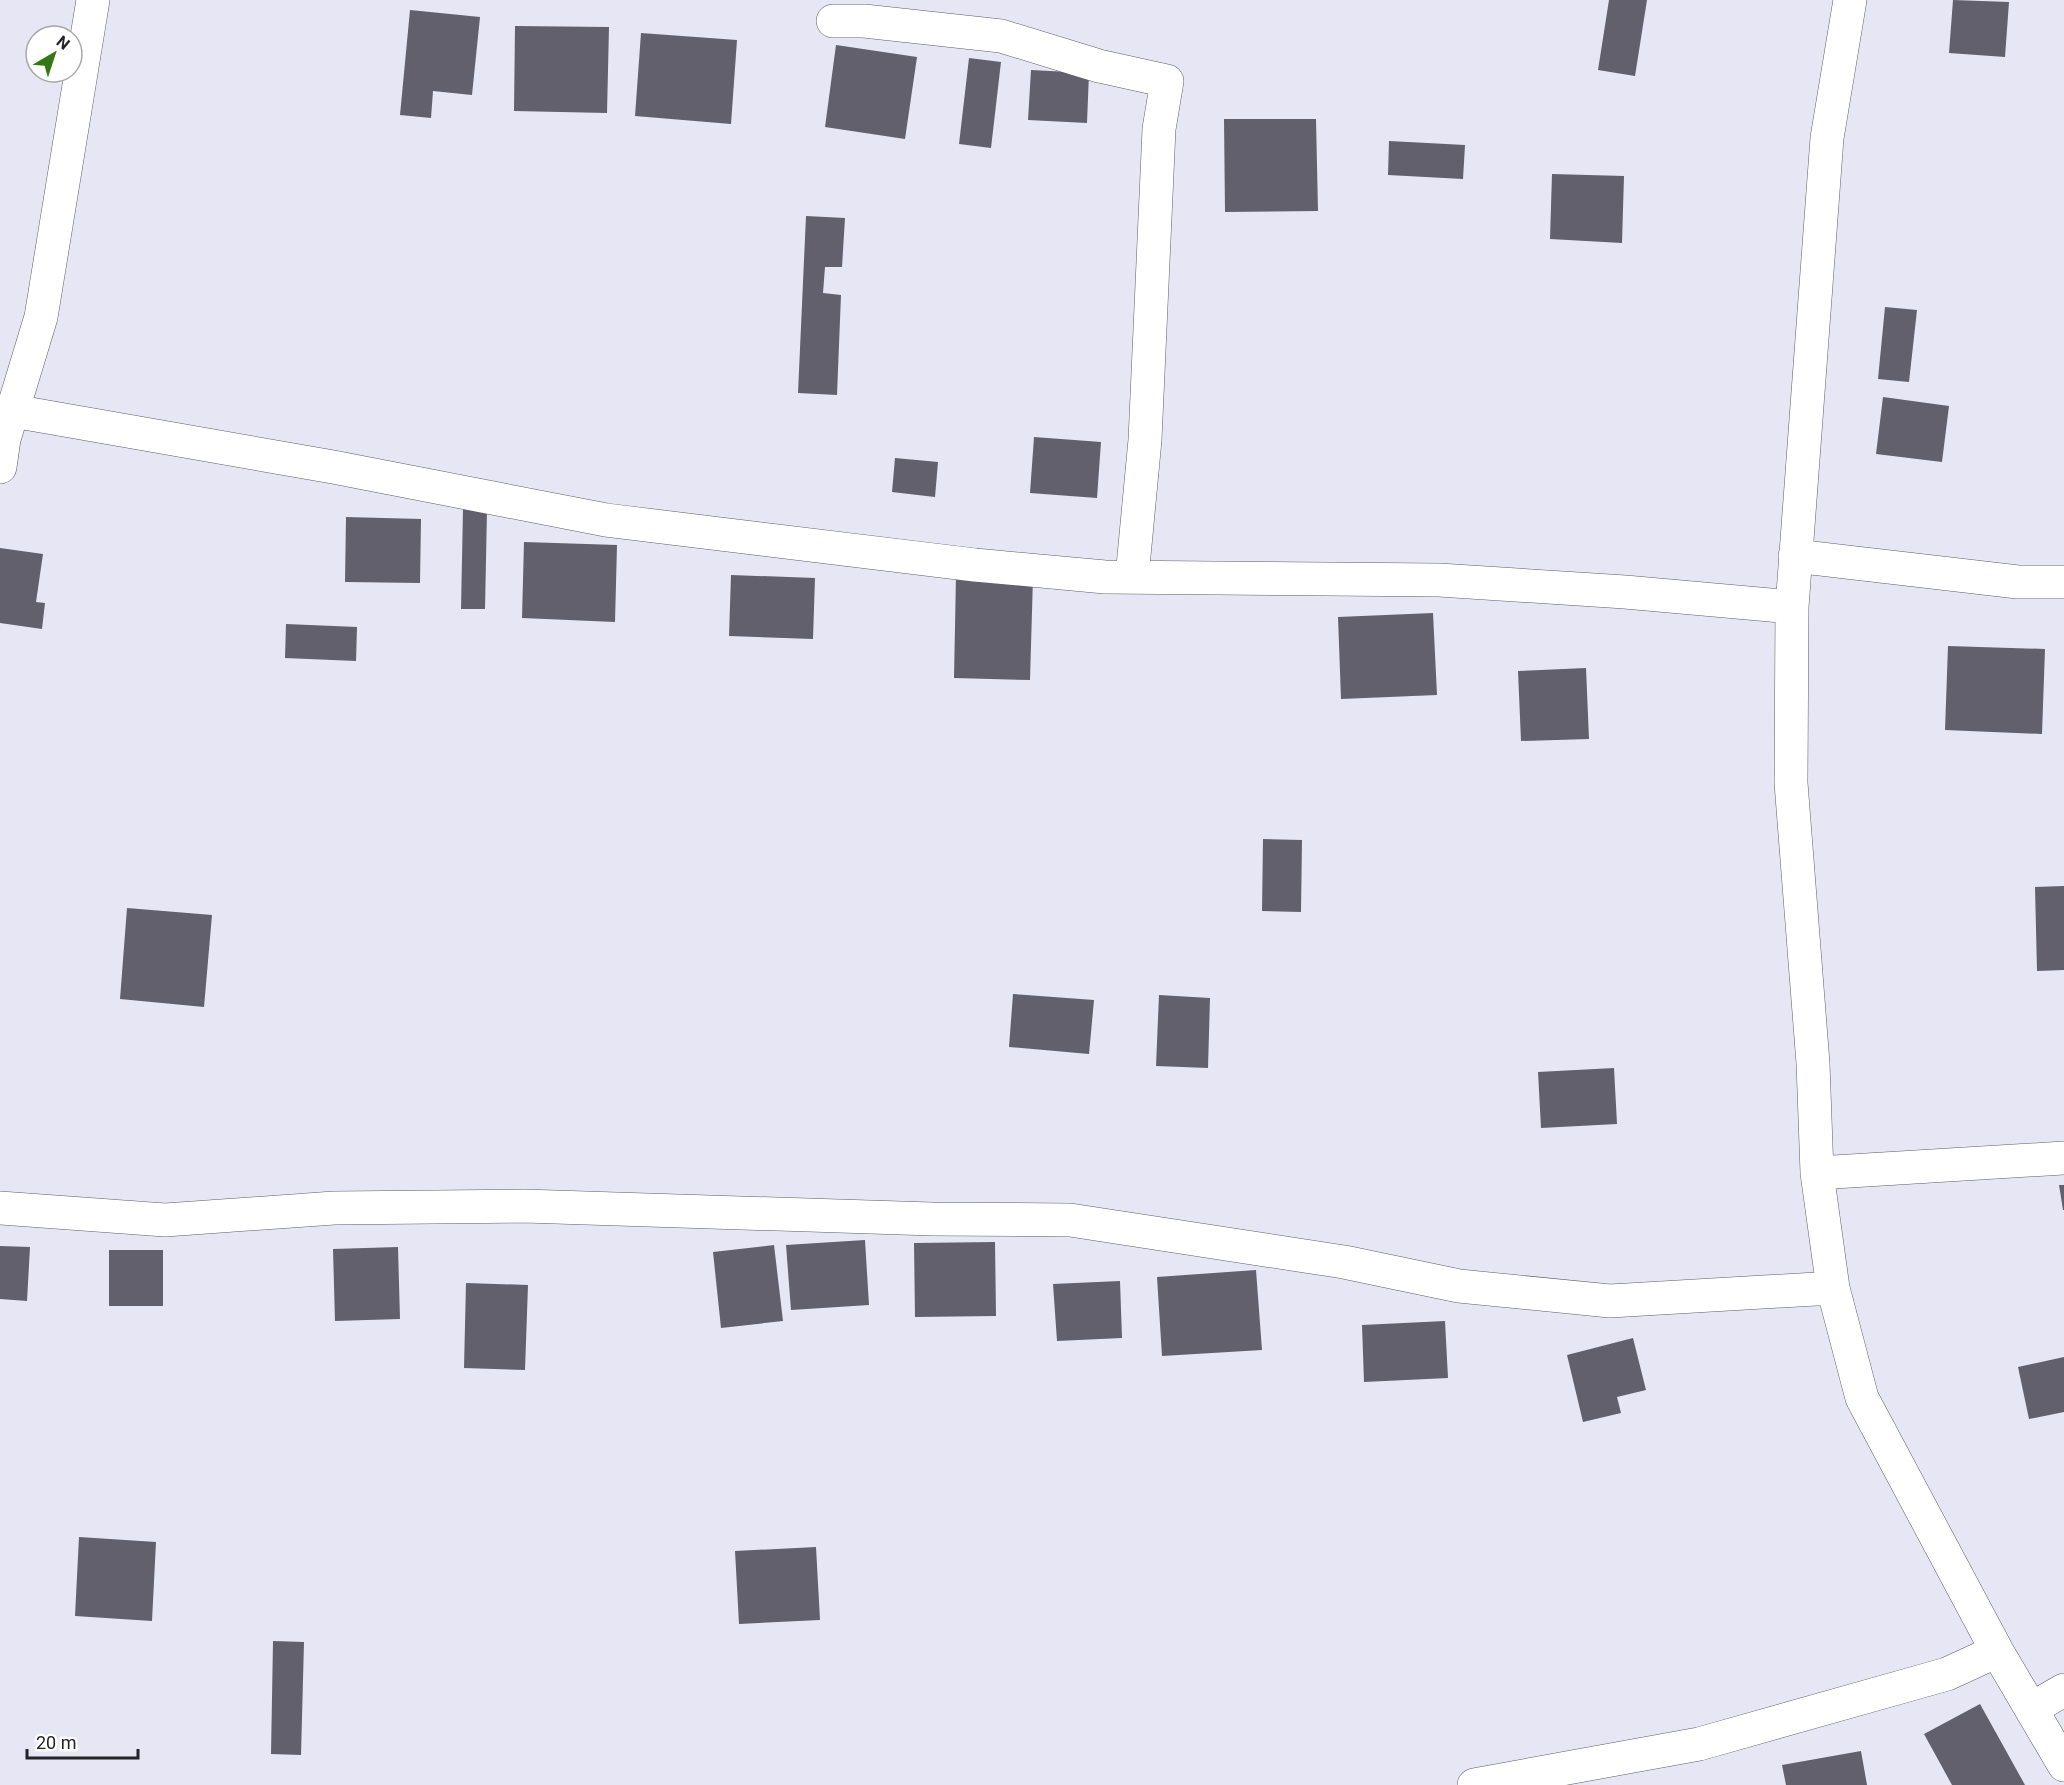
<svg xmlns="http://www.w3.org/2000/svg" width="2064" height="1785" viewBox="0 0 2064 1785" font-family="Roboto,sans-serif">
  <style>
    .building { fill: #61606c }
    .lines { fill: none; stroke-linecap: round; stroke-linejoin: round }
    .minor-casing { stroke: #5e5d69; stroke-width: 34 }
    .minor { stroke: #fff; stroke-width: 33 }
  </style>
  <rect width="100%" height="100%" fill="#e7e6f4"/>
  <path class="building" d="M1609,0H1647L1635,76L1598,70Z
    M1953,0L2009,2L2005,57L1949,53Z
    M410,10L480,17L472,95L433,91L431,118L400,115Z
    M515,26L609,27L607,113L514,111Z
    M641,33L737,40L731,124L635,116Z
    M836,45L917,57L905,139L825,127Z
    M969,58L1001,62L991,148L959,144Z
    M1031,70L1089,73L1087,123L1028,120Z
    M1224,119H1316L1318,211L1225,212Z
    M1389,141L1465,145L1463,179L1388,175Z
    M1552,174L1624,176L1622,243L1550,239Z
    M806,216L845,218L842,267H825L823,293L841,295L837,395L798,393Z
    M1885,307L1917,310L1909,382L1878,379Z
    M1883,397L1949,406L1942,462L1876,454Z
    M1034,437L1101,442L1097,498L1030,493Z
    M895,458L938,462L935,497L892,492Z
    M463,509L487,510L485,609H461Z
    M346,517L421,519L420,583L345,582Z
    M524,542L617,545L615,622L522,618Z
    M0,548L43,554L36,602L45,603L42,629L0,623Z
    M731,575L815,578L813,639L729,636Z
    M956,575L1033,577L1030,680L954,678Z
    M1433,613L1437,695L1341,699L1338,617Z
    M286,624L357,627L356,661L285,658Z
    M1948,646L2045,649L2042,734L1945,730Z
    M1586,668L1589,739L1521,741L1518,671Z
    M1263,839L1302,840L1301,912L1262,911Z
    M2064,886V970L2037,971L2035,887Z
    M127,908L212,915L204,1007L120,999Z
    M1013,994L1094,1000L1089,1054L1009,1047Z
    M1159,995L1210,998L1208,1068L1156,1066Z
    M1614,1068L1617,1124L1541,1128L1538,1072Z
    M2059,1185H2064V1210H2063Z
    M865,1240L869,1305L791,1310L786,1245Z
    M995,1242L996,1316L915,1317L914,1243Z
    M774,1245L783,1321L721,1328L713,1252Z
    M0,1246L30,1247L27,1301L0,1299Z
    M398,1247L400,1319L335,1321L333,1249Z
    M109,1250H163V1306H109Z
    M1256,1270L1262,1350L1162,1356L1157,1277Z
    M1120,1281L1122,1338L1057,1341L1053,1284Z
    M466,1283L528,1285L525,1370L464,1368Z
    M1445,1321L1448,1378L1364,1382L1362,1325Z
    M1633,1338L1646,1390L1617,1397L1621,1413L1583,1422L1567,1355Z
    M2064,1357V1412L2029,1419L2018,1367Z
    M79,1537L156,1542L152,1621L75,1616Z
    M816,1547L820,1620L739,1624L735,1551Z
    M273,1641L304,1642L301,1755L271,1754Z
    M1980,1704L2025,1785H1952L1924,1734Z
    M1861,1751L1867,1785H1786L1782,1765Z"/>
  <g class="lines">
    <defs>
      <path id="minor" d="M1850,0L1827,138L1792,607L1791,783L1813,1063L1817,1173L1833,1288L1862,1398L1997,1651L2064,1765
        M833,21H864L1001,36L1099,66L1167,81L1159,129L1145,440L1132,577
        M0,411H13L333,467L606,520L975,565L1105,577L1439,580L1625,592L1792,607
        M0,467L4,439L41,317L93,0
        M1795,556L2018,582H2064
        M1817,1173L2064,1158
        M0,1208L165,1220L334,1208L524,1206L932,1219L1070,1220L1344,1262L1459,1286L1610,1301L1833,1288
        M2031,1709L2064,1690
        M1474,1785L1699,1744L1947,1674L1997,1651"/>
    </defs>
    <use href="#minor" class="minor-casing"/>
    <use href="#minor" class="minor"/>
  </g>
  <g transform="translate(54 54) rotate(39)"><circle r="28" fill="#ffffff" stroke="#a7a7a9" stroke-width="1.5"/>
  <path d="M0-4.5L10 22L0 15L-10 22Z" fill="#367715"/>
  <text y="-9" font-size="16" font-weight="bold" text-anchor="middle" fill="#242329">N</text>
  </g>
  <path d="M27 1749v9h111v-9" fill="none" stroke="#242329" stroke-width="3"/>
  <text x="36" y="1749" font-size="18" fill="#242329" stroke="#ffffff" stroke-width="4.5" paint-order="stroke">20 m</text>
</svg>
